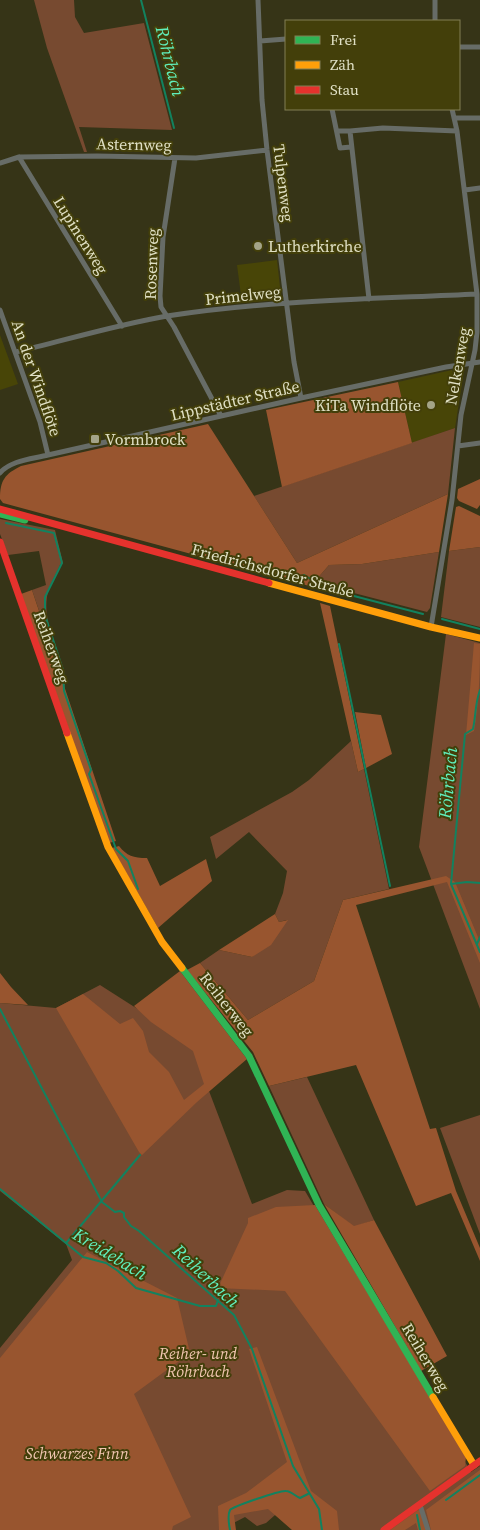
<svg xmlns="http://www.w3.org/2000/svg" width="480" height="1530" viewBox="0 0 480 1530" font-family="'Source Serif 4',serif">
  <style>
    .built { fill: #484507 }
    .green { fill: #774a30 }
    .forest { fill: #98552f }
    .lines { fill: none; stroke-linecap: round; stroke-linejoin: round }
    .stream { stroke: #12825f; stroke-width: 2 }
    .street { stroke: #676c67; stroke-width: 5 }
    .fast { stroke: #30b455; stroke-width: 7 }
    .slow { stroke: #ff9f0a; stroke-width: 7 }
    .jam { stroke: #e5322d; stroke-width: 7 }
    .poi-dot { fill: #a4a488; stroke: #433f0a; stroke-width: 2 }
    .labels { text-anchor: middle; stroke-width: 4; stroke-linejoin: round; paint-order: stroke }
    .street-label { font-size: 16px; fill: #e0e0c5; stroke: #433f0a }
    .poi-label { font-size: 16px; fill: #e0e0c5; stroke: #433f0a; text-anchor: start }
    .park-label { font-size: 16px; font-style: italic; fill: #f1c5b0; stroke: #433f0a }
    .water-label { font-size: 18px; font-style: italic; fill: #60efbc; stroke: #433f0a }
  </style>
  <rect width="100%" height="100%" fill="#363417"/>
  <path class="built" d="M277,260L281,296L277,300L242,303L237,265Z
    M0,335L18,384L0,390Z
    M452,370L453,372H461L463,377L455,428L412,443L398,382Z"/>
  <path class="green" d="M34,0H74L75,17L84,33L144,23L172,130L79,127L87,152H84L47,48Z
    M455,428L448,494L297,563L254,496Z
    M0,519L55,530L63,563L60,565C56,575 48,587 47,597C42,629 66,656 65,687L32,590L46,585L39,551L8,555L0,534Z
    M480,547V627L441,617L449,551Z
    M439,552L430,608L427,612L323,585L316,580L329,565L362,564Z
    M446,634L480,643V1009L419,847Z
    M351,741L358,772L364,769L389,889L343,900L314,981L248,1020L200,963L219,950L252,957L287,920L279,922L275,914L283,893L287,871L249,832L216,859L210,837L292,792L309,780Z
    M100,985L183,1038L194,1048L208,1092L209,1091L252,1204L287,1190L305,1191L471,1472L480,1466V1530H323L283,1508L266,1523L257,1526L245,1517L220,1530H0V1348L72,1260L66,1244L0,1191V1003L56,1008Z
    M307,1077L374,1220L354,1227L324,1204L269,1086Z
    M480,1115V1234L440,1128Z"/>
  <path class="forest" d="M398,382L412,443L282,487L266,410Z
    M208,424L297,563L448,494L439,552L362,564L329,565L316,580L313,587L3,503L0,499C0,480 5,474 21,466Z
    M480,479V505L477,509L459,501L457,498L458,489Z
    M459,506L480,516V547L449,551L456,507Z
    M32,590L116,841L109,843L21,594Z
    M320,603L330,606L364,769L358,772Z
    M474,643L480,644C480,674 479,702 474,731L466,735Z
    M355,712L381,715L392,754L366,768Z
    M119,846C127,856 133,858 147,858L160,886L206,859L212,881L158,928L112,848Z
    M446,876L455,882L480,942V963L447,882L356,905L430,1129L436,1128L456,1191L480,1248V1261L451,1193L416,1206L356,1065L269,1086L253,1052L187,970L200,963L248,1020L314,981L343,900Z
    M275,914L279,922L288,920L271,945L252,957L219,950Z
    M180,971L247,1059L197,1102L142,1155L139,1152L56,1008L83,994L120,1024L133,1018L143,1031L149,1052L169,1072L184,1100L204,1084L193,1051L151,1022L134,1006Z
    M0,973L11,987L28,1005L0,1003Z
    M324,1204L354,1226L374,1220L447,1356L421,1371Z
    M315,1205L466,1457L465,1466L430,1491L285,1291L218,1288L248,1223V1218L276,1207Z
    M87,1252L177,1298L190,1353L134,1394L191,1517L173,1526L172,1530H0V1358Z
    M257,1347L311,1491L337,1511L339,1530H292L268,1509L234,1515L236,1530H219L218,1506L246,1493L287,1462L249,1349Z
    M480,1470V1530H431L426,1510Z
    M418,1510L421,1511L426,1530H418L416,1523L405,1530H390Z"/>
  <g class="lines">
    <path class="stream" d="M141,0L174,128
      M6,523L54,533L62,563L45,597V615L63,670L64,691L91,770L89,774L116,849L128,861L138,889
      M304,575L327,589L423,614
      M442,619L480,629
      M339,644L390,886
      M480,690C475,703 476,715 473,729L465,734L451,884L480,952
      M451,884L467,882L480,883
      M477,944L480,937
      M0,1009L102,1202L115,1212L120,1211L124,1213V1217L131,1226L139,1231L234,1315L252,1349L293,1466L319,1509L322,1530
      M0,1189L83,1257L106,1263L118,1271L136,1288L200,1306H216L218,1300
      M67,1242L140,1155
      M446,1500L480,1475
      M417,1515L420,1530
      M230,1530C229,1524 227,1516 230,1510C232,1507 280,1490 286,1491C291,1491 295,1496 300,1498L308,1494"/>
    <path class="street" d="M258,0L262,100L267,150L294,362L301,398
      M435,21V0
      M260,41L286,39
      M459,47H480
      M332,109L340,148L351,147
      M454,118H480
      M337,131H350L369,299
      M350,131L383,128L457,131
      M19,157L122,326
      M175,158L163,237L160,296L161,307L174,327L221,416
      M0,163L19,157L97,156L196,158L267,150
      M465,190L480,188
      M0,310L40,422L48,455
      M16,352C66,340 116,325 167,316C270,300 374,299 477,294
      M458,446L480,443
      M0,473C11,460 33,459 48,455L301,398L446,367L480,362
      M431,627L452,500L461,415L475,350L477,332V294L457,131L452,109
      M420,1505L428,1530"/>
    <path class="fast" d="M0,514L25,520
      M182,968L249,1056L319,1205L433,1397"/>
    <path class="slow" d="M269,583L431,627L480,638
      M67,733L108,847L162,942L182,968
      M433,1397L474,1465"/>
    <path class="jam" d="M0,509L269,583
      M0,542L67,733
      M384,1530L480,1461"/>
  </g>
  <g class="poi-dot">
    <circle cx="258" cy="246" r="5"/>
    <circle cx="431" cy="405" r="5"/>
    <rect x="90" y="434" width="10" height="10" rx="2.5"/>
  </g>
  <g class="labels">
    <g class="street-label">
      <text transform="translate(134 144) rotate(1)" y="6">Asternweg</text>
      <text transform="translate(284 183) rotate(83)" y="6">Tulpenweg</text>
      <text transform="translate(81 235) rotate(58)" y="6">Lupinenweg</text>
      <text transform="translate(151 264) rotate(-88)" y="6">Rosenweg</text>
      <text transform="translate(243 295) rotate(-6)" y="6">Primelweg</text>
      <text transform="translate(457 366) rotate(-80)" y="6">Nelkenweg</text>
      <text transform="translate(37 378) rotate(71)" y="6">An der Windflöte</text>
      <text transform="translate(235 400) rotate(-13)" y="6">Lippstädter Straße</text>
      <text transform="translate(273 570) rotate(15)" y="6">Friedrichsdorfer Straße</text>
      <text transform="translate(52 647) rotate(70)" y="6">Reiherweg</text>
      <text transform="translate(227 1004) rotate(52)" y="6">Reiherweg</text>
      <text transform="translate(426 1357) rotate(59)" y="6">Reiherweg</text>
    </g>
    <g class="poi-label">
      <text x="268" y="252">Lutherkirche</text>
      <text x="421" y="411" text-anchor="end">KiTa Windflöte</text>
      <text x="105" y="445">Vormbrock</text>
    </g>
    <g class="park-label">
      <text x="198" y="1359">Reiher- und<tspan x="198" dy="18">Röhrbach</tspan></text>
      <text x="77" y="1459">Schwarzes Finn</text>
    </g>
    <g class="water-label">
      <text transform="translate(170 61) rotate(76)" y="6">Röhrbach</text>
      <text transform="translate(448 783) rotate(-85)" y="6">Röhrbach</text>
      <text transform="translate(110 1254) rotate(31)" y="6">Kreidebach</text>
      <text transform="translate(206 1276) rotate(43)" y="6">Reiherbach</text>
    </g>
  </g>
  <rect x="285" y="20" width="175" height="90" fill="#433f0a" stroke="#827f55"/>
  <rect x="295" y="36" width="25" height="8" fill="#30b455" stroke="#827f55"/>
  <text x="330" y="45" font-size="15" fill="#e0e0c5">Frei</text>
  <rect x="295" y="61" width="25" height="8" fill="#ff9f0a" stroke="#827f55"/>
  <text x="330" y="70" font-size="15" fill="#e0e0c5">Zäh</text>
  <rect x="295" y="86" width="25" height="8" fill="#e5322d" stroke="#827f55"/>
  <text x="330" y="95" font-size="15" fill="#e0e0c5">Stau</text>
</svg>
